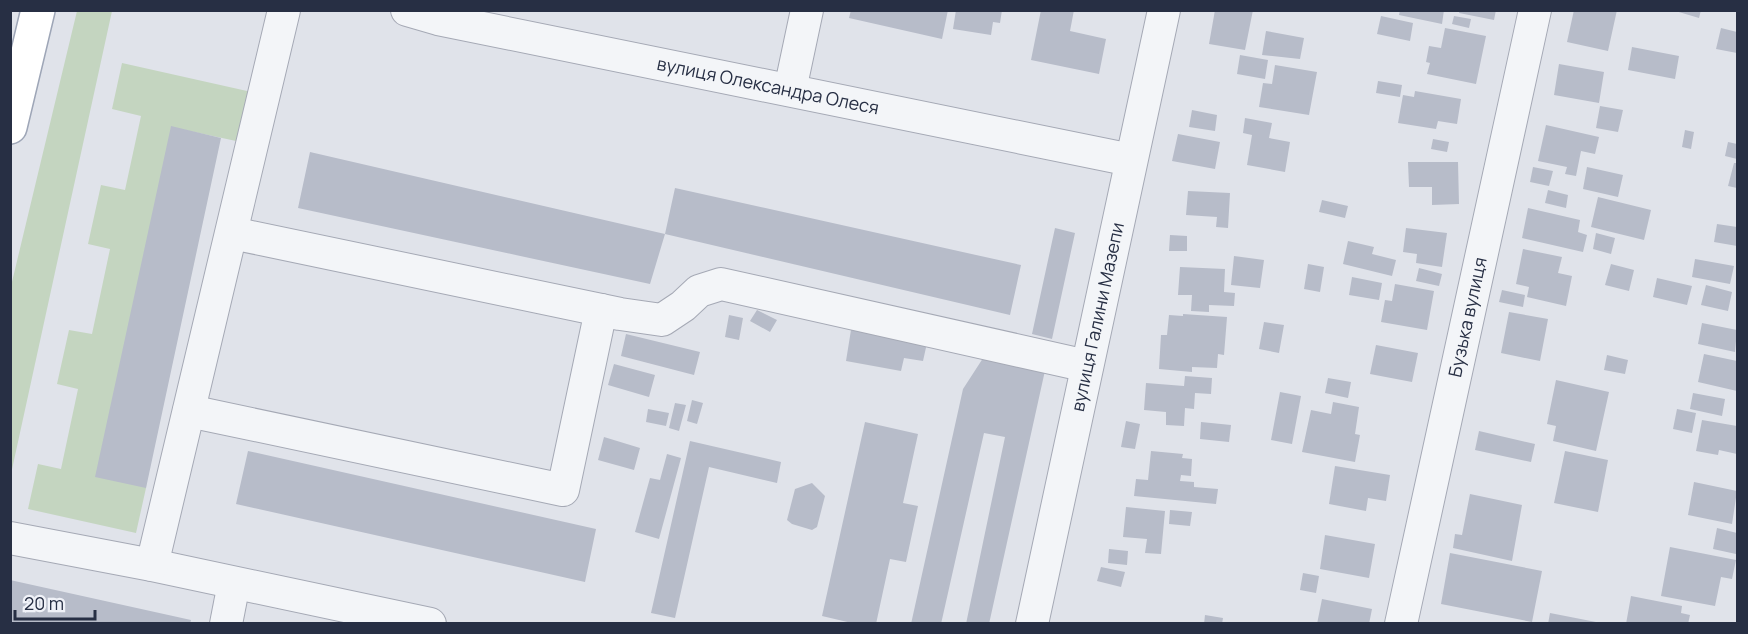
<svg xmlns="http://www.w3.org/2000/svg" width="1748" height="634" viewBox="0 0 1748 634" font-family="Manrope,sans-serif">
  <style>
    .green { fill: #c4d5c0 }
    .building { fill: #b7bcc9 }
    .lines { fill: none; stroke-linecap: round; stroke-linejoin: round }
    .minor-casing { stroke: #a5a9b5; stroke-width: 34 }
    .major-casing { stroke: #9ea6b7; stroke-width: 36 }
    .minor { stroke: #f3f5f8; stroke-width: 32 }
    .major { stroke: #fff; stroke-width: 33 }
    .labels { text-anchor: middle; stroke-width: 5; stroke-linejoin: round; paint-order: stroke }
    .street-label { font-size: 18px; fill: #272f44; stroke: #f0f2f8 }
  </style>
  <rect width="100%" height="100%" fill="#e0e3ea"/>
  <path class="green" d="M77,11H112L11,474V286Z
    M122,63L261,94L250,144L171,127L146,488L136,533L28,509L38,464L61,469L78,389L57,384L69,330L92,334L110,249L88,244L101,185L125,190L141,116L112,109Z"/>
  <path class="building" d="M851,10H948L942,39L849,18Z
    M956,10H1002L1000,23L993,22L991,35L953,29Z
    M1041,10H1074L1070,31L1106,39L1099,74L1031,60Z
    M1215,10H1253L1245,50L1209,44Z
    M1400,10H1444L1442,24L1399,15Z
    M1460,10H1496L1494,20L1459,13Z
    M1574,10H1617L1608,51L1567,42Z
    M1672,10H1701L1699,18Z
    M1381,16L1413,23L1410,41L1377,34Z
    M1454,16L1471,19L1469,28L1452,24Z
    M1445,28L1486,36L1476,84L1427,74L1430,63L1426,62L1429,46L1441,48Z
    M1721,28L1737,32V53L1716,49Z
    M1266,31L1304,38L1300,59L1262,55Z
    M1632,47L1679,56L1675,79L1628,70Z
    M1240,55L1268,60L1265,79L1237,74Z
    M1559,64L1604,72L1599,103L1554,95Z
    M1275,65L1317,72L1309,115L1259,107L1263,83L1272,84Z
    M1378,81L1402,85L1400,97L1376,93Z
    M1415,91L1461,99L1457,124L1438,121L1436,129L1398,123L1403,95L1414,97Z
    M1600,106L1623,110L1618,132L1596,128Z
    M1192,110L1217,115L1215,131L1189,127Z
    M1245,118L1272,123L1269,138L1290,142L1285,172L1247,165L1252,135L1243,133Z
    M1546,125L1599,137L1595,154L1581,151L1576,176L1565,174L1567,167L1538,161Z
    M171,126L221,138L146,488L95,477Z
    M1685,130L1694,132L1691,149L1682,147Z
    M1178,134L1220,142L1215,169L1172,161Z
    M1433,139L1449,142L1447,152L1431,149Z
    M1728,142L1737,144V159L1725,156Z
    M310,152L665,234L650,284L298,208Z
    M1408,162H1458L1459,204L1432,205V187H1409Z
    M1734,163H1737V188L1728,186Z
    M1533,167L1553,171L1549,186L1530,182Z
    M1587,167L1623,175L1618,197L1583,189Z
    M675,188L1021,265L1010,315L665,234Z
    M1548,190L1568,195L1566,208L1545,203Z
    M1188,191L1230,193L1228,228L1216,227L1217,217L1186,215Z
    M1598,197L1651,210L1644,240L1591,227Z
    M1322,200L1348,206L1345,218L1319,212Z
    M1528,208L1580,220L1578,232L1587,235L1583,252L1522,238Z
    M1717,224L1737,227V246L1714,242Z
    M1055,228L1075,233L1052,339L1032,334Z
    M1406,228L1447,233L1442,267L1416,263L1417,254L1403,252Z
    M1596,233L1615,238L1611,254L1593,249Z
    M1170,235L1187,236V251H1169Z
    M1348,241L1374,247L1372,254L1396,260L1392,276L1343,264Z
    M1523,249L1562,257L1558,273L1572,276L1566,306L1527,297L1529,287L1516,284Z
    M1234,256L1264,260L1260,288L1231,285Z
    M1695,259L1734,266L1730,284L1692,277Z
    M1308,264L1324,267L1320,292L1304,289Z
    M1611,264L1634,270L1629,291L1605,285Z
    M1180,267L1225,269L1224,292L1235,293L1234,306L1209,305V312L1191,311L1192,295H1178Z
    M1419,268L1442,274L1439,286L1416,281Z
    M1352,277L1382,283L1379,300L1349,295Z
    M1657,278L1692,286L1687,305L1653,297Z
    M1395,284L1434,291L1427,330L1381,322L1385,300L1392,301Z
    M1706,285L1732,292L1728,311L1701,305Z
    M1502,290L1525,295L1523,307L1499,302Z
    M757,310L777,320L770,332L750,321Z
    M1509,312L1548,319L1540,361L1501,353Z
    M1183,314L1227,317L1224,355L1218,354L1217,368L1192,367V372L1159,369L1161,335H1167L1169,315L1183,316Z
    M729,315L743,318L739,340L725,337Z
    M1264,322L1284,325L1279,353L1259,349Z
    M1702,323L1737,330L1735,352L1698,344Z
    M851,330L927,343L923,361L904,358L901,371L846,361Z
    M626,334L700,352L694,375L621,356Z
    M1376,345L1418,353L1412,382L1370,374Z
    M987,352L1046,366L989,624H966L1005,437L984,433L941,624H911L963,389Z
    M1704,354L1737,361V391L1698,382Z
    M1607,355L1628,360L1625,374L1604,370Z
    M614,364L655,375L649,397L608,385Z
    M1185,376L1212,378L1211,394L1195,393L1194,409L1185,408L1184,426L1166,425V412L1144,410L1146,383L1184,386Z
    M1328,378L1351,382L1348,398L1325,393Z
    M1556,380L1609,392L1596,451L1553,441L1556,426L1547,424Z
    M1280,392L1301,396L1292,444L1271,440Z
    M1693,393L1725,399L1722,416L1690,409Z
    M692,400L703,403L697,424L687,421Z
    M1333,402L1359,407L1355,434L1360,435L1355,462L1302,452L1311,410L1331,414Z
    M675,403L686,405L679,431L669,428Z
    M648,409L669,413L666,426L646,422Z
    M1677,409L1696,413L1692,433L1673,429Z
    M1702,420L1737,426V454L1719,450L1718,455L1696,451Z
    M1126,421L1140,424L1135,449L1121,447Z
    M865,422L918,434L903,503L918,506L906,562L890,559L876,624H856L822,616Z
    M1201,422L1231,425L1229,442L1200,439Z
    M1479,431L1535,444L1531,462L1475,450Z
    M604,437L640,448L634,470L598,460Z
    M690,441L781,462L777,483L709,467L675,618L651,613Z
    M248,451L596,529L585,582L236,504Z
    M1151,451L1183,454L1182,458L1192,459L1191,476L1181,475L1180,481L1194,482V487L1218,489L1216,504L1134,496L1136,479L1148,480Z
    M1565,451L1608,460L1598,512L1554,503Z
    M667,454L681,458L659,539L635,532L650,478L660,480Z
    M1335,466L1390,475L1386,501L1368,498L1366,511L1329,504Z
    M1694,482L1737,491L1732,524L1688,515Z
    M812,483L825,496L817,527L812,530L792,524L787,520L795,489Z
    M1470,494L1522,505L1512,561L1453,548L1455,534L1462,535Z
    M1126,507L1165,511L1161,554L1145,553L1147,539L1123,537Z
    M1170,510L1192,512L1190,526L1169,524Z
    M1717,528L1737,533L1736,554L1713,549Z
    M1325,535L1375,544L1369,578L1320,569Z
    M1670,547L1736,560L1732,579L1721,577L1715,606L1661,596Z
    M1109,549L1128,551L1127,565L1108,563Z
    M1450,553L1542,571L1532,622L1441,604Z
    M1101,567L1125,572L1121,587L1097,581Z
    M1303,573L1319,576L1316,593L1300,590Z
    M10,580L191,620L190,624H10Z
    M1631,596L1682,606L1681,613L1690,615L1688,624H1626Z
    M1322,599L1372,609L1369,624H1317Z
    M1550,613L1596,622V624H1548Z
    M1205,615L1223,618L1222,624H1204Z"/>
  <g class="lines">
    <defs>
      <g id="minor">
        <path id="s1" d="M407,10L438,19L1131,160"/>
        <path d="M790,90L807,10"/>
        <path d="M232,233L620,314L662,320L683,306L699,291L721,284L1087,366"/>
        <path d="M189,411L563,490L601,310"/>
        <path d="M10,538L152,565L430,624"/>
        <path d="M152,565L284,10"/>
        <path d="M226,624L234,583"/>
        <path id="s2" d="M1032,624L1164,10"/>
        <path id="s3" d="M1401,624L1535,10"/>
      </g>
      <path id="major" d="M10,127L38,10"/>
    </defs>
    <use href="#minor" class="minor-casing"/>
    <use href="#major" class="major-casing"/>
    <use href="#minor" class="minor"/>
    <use href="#major" class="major"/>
  </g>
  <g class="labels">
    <g class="street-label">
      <text dy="6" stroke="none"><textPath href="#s1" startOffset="369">вулиця Олександра Олеся</textPath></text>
      <text dy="6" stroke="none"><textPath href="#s2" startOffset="314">вулиця Галини Мазепи</textPath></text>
      <text dy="6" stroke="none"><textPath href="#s3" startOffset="314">Бузька вулиця</textPath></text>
    </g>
  </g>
  <rect width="1748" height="634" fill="none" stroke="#272f44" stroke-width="24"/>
  <path d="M15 610v9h80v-9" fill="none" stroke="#272f44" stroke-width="3"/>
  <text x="24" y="610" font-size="18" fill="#272f44" stroke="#f0f2f8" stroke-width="4.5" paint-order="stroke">20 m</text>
</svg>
